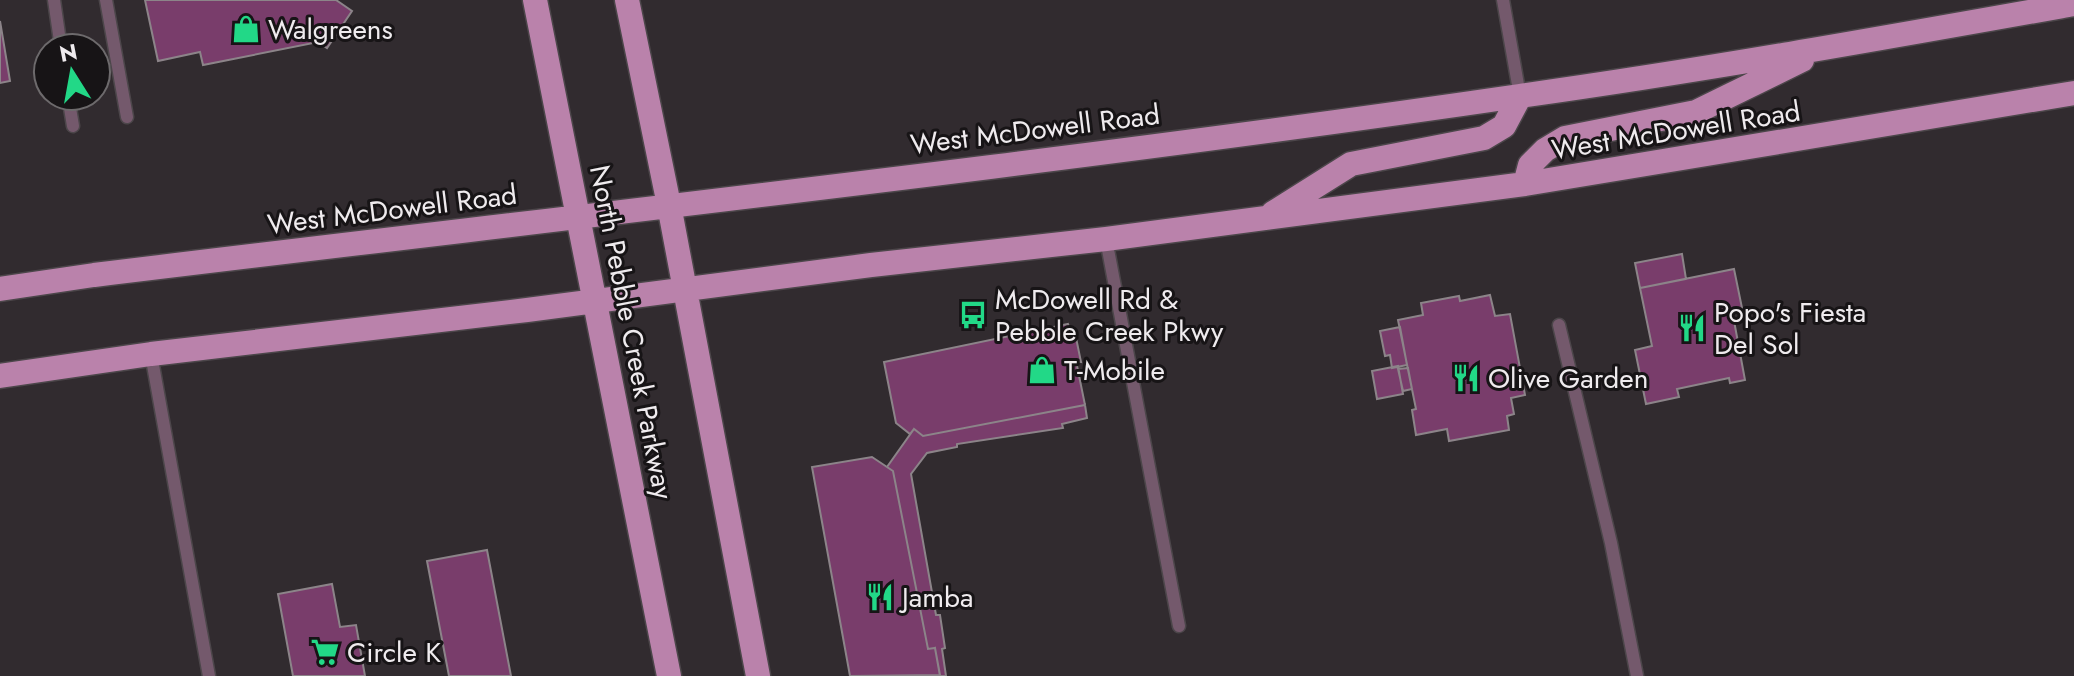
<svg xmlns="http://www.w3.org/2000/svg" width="2074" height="676" viewBox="0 0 2074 676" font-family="Jost,sans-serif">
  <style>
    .building { fill: #793d6b; stroke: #8c8489; stroke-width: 2 }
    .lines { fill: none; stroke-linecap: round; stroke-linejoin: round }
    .lane-casing { stroke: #4c464a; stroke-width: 15 }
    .primary-casing { stroke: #4c464a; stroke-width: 27 }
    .lane { stroke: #74596c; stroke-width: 12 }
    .primary { stroke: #ba82ab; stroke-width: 24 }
    .labels { text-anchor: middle; stroke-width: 6; stroke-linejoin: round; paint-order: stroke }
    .poi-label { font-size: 28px; fill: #efebee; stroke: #171416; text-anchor: start }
    .street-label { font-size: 28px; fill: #efebee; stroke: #171416 }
  </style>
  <rect width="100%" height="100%" fill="#312b2f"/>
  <path class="building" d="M145,0H336L352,11L327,48L318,42L203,65L200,52L158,61Z
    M0,21L10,81L0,83Z
    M1682,254L1686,279L1640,288L1635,263Z
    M1734,269L1742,308L1732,310L1745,380L1730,383L1729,378L1677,389L1679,397L1646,404L1635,350L1652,346L1640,288Z
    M1490,295L1495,316L1510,314L1525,395L1511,398L1514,414L1507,416L1509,430L1449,441L1447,429L1416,435L1412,410L1416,409L1398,320L1423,315L1421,303L1459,296L1460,301Z
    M1068,324L1070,329L1074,328L1081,362L1076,361L1085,405L923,436L914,429L910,434L896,423L884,362Z
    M1400,327L1407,365L1392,368L1390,355L1385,356L1380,331Z
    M1398,366L1403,394L1377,399L1372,371Z
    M1408,368L1412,389L1403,391L1398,369Z
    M1085,405L1087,418L1062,424L1063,428L957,444V447L927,453L911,474L936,615H940L945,648L942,649L946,676H940L935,648L928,649L893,471L887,467L914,429L923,436Z
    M872,457L893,471L928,649L935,648L940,675L850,676L812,467Z
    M487,550L511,676H449L427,561Z
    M332,584L340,627L356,625L365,676H293L278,594Z"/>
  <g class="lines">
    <defs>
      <path id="lane" d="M54,0L61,48
        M106,0L127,117
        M1503,0L1520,96
        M68,96L73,126
        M1106,239L1179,626
        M1559,325L1611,543L1637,676
        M151,354L209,676"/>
      <path id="primary" d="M535,0L669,676
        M627,0L669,205L758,676
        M1525,184L1530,165L1545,150L1565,138L1696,112L1802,60
        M1273,213L1351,164L1484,138L1504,126L1520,96
        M0,289L94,275C569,217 1045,165 1519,96C1705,70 1889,37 2074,4
        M0,376L151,354L527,310L871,265L1106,239L1525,184L2074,93"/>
    </defs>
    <use href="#lane" class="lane-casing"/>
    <use href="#primary" class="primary-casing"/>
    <use href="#lane" class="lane"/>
    <use href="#primary" class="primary"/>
  </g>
  <defs>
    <symbol id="shop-bare" viewBox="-9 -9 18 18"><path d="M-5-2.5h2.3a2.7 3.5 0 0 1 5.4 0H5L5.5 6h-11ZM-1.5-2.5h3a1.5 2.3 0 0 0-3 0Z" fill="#22d887" stroke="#171416" stroke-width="2.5" paint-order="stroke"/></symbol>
    <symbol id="bus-bare" viewBox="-9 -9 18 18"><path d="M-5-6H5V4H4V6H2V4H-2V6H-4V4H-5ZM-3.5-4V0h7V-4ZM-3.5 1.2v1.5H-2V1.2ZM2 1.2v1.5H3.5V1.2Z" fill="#22d887" stroke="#171416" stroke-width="2.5" paint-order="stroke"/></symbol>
    <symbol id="restaurant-bare" viewBox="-9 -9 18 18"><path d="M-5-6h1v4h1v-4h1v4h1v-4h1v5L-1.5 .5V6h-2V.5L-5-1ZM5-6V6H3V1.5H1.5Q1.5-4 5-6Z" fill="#22d887" stroke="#171416" stroke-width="2.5" paint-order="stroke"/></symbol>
    <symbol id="supermarket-bare" viewBox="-9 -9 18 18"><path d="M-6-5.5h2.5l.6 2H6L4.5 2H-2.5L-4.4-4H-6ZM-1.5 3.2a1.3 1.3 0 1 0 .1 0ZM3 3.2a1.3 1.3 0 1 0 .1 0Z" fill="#22d887" stroke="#171416" stroke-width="2.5" paint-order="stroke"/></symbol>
  </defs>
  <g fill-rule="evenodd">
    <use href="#shop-bare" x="226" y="9" width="40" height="40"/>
    <use href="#bus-bare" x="953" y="295" width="40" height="40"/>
    <use href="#restaurant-bare" x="1672" y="308" width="40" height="40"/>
    <use href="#shop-bare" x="1022" y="350" width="40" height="40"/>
    <use href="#restaurant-bare" x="1446" y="358" width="40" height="40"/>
    <use href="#restaurant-bare" x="860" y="577" width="40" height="40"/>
    <use href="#supermarket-bare" x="305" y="632" width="40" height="40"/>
  </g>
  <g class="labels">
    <g class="poi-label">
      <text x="268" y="39">Walgreens</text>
      <text x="995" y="309">McDowell Rd &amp;<tspan x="995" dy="32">Pebble Creek Pkwy</tspan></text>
      <text x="1714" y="322">Popo's Fiesta<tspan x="1714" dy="32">Del Sol</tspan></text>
      <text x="1064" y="380">T-Mobile</text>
      <text x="1488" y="388">Olive Garden</text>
      <text x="902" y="607">Jamba</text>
      <text x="347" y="662">Circle K</text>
    </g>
    <g class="street-label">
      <text transform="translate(1035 129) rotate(-7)" y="10">West McDowell Road</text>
      <text transform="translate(1676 130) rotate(-9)" y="10">West McDowell Road</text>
      <text transform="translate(392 209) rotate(-7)" y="10">West McDowell Road</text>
      <text transform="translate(632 332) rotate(79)" y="10">North Pebble Creek Parkway</text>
    </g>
  </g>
  <g transform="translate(72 72) rotate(349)"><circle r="38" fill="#171416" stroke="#6d6a6c" stroke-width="2"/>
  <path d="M0-6L14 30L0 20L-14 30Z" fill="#22d887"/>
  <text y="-12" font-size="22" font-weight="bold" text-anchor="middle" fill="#efebee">N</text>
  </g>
</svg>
